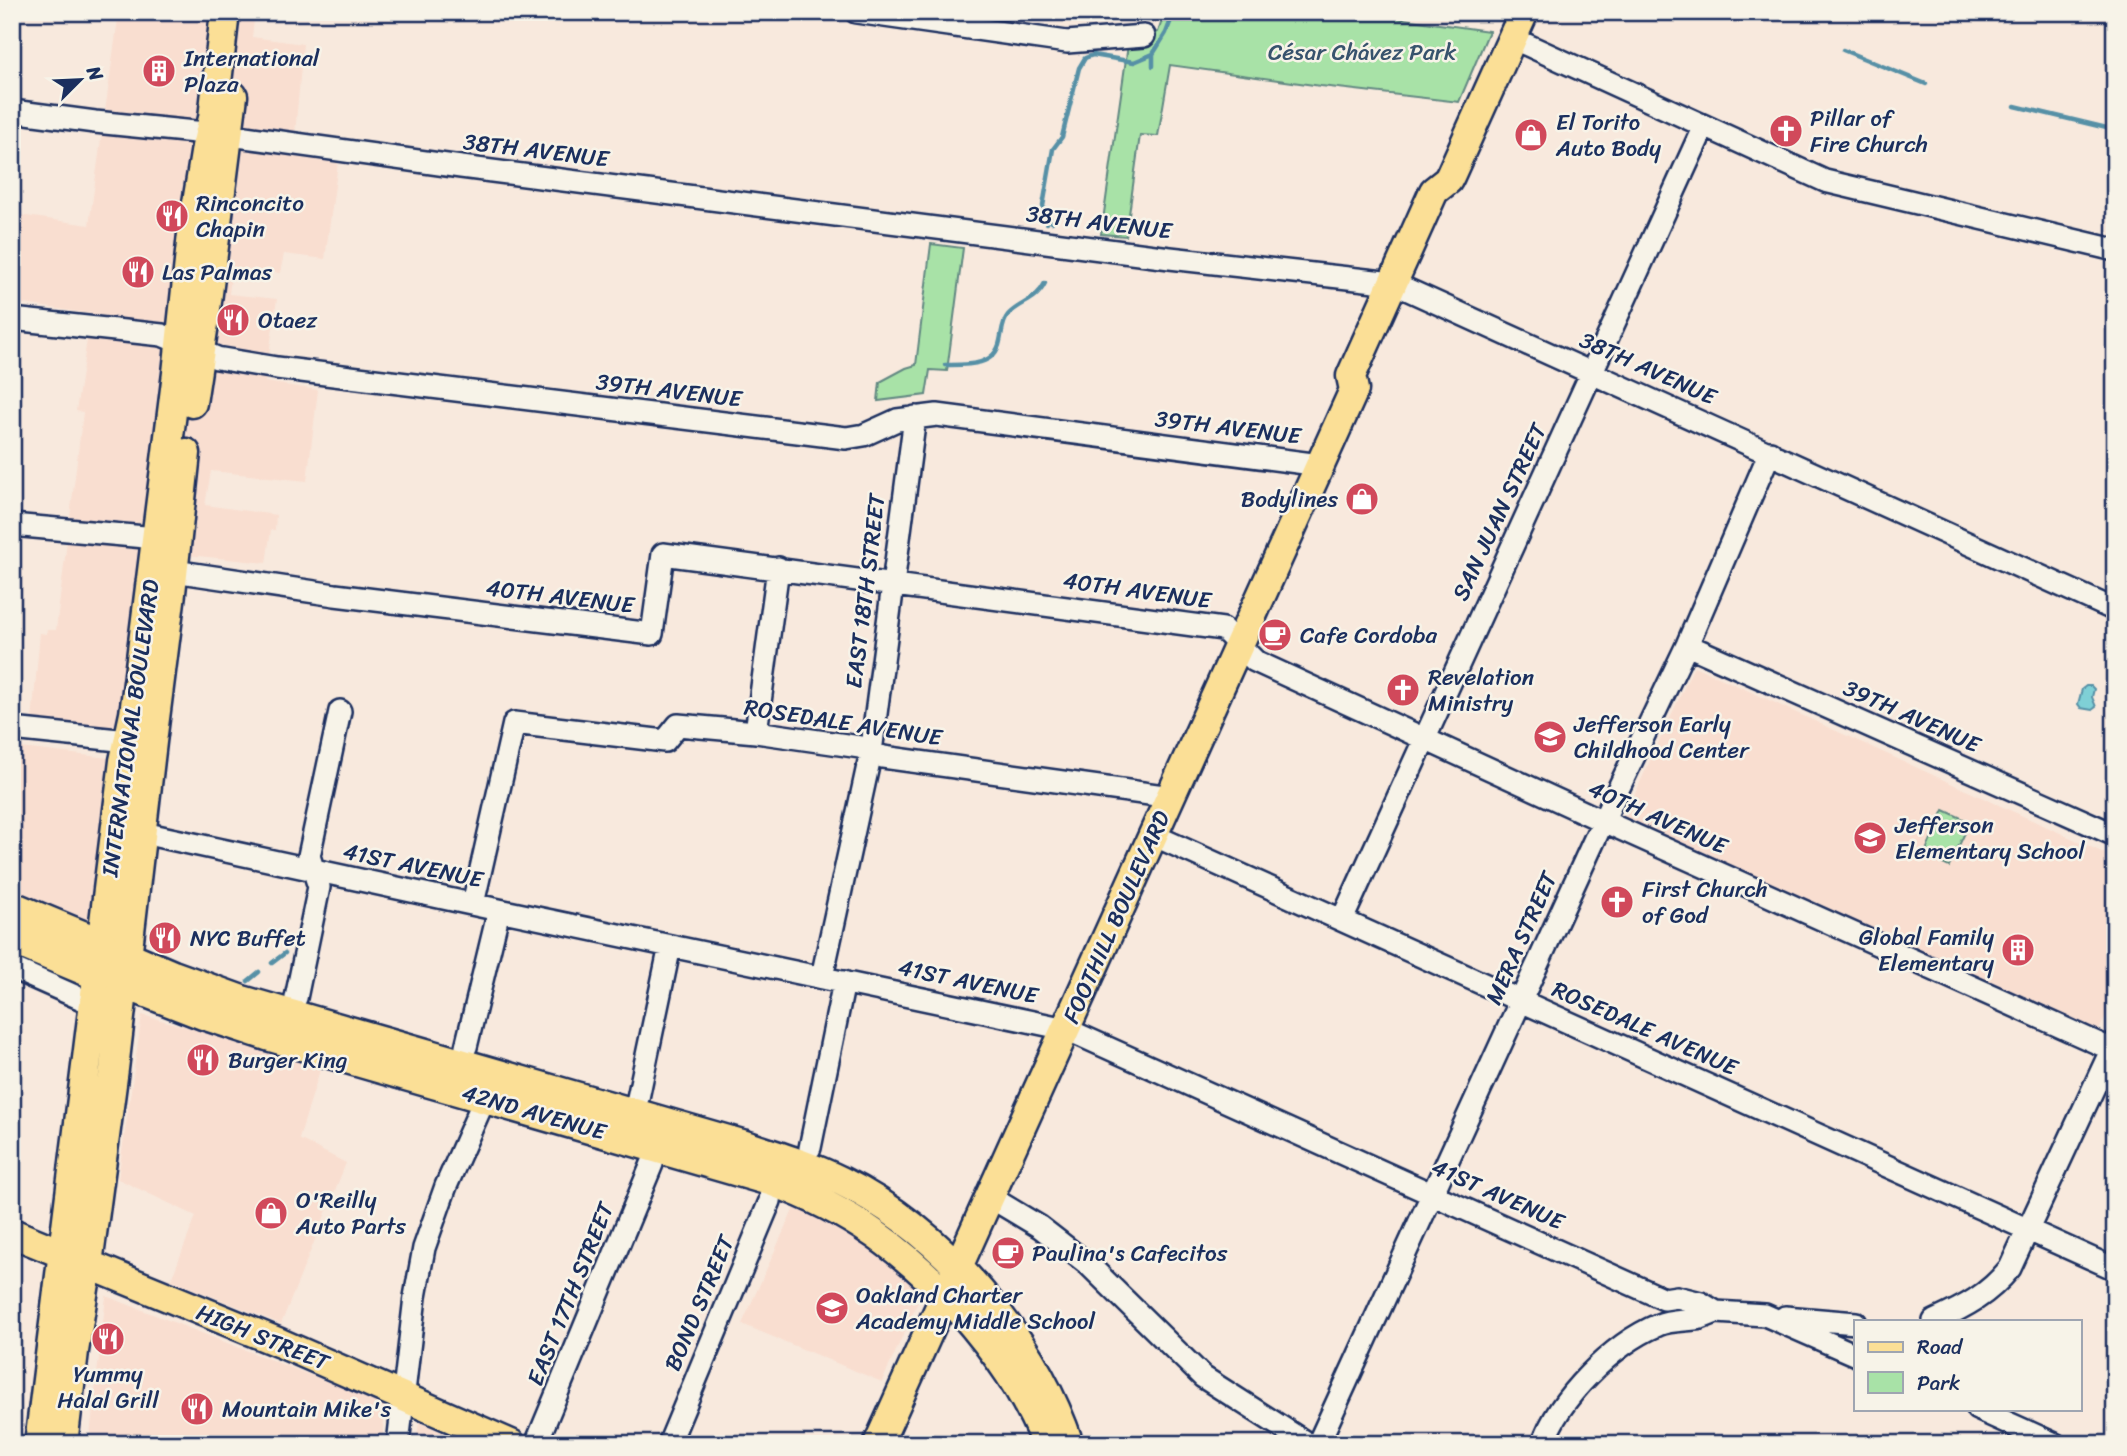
<svg xmlns="http://www.w3.org/2000/svg" width="2127" height="1456" viewBox="0 0 2127 1456" font-family="Sriracha,sans-serif">
  <style>
    .built { fill: #f9ded0 }
    .green { fill: #a8e2a7; stroke: #628882; stroke-width: 2 }
    .water { fill: #7fd0d6; stroke: #5790a6; stroke-width: 2 }
    .lines { fill: none; stroke-linecap: round; stroke-linejoin: round }
    .stream { stroke: #5790a6; stroke-width: 4.5 }
    .minor-casing { stroke: #1b2f5e; stroke-width: 26 }
    .major-casing { stroke: #1b2f5e; stroke-width: 33 }
    .highway-casing { stroke: #1b2f5e; stroke-width: 37 }
    .minor { stroke: #f7f3e8; stroke-width: 21 }
    .major { stroke: #fbdf96; stroke-width: 28 }
    .highway { stroke: #fbdf96; stroke-width: 32 }
    .labels { text-anchor: middle; stroke-width: 5; stroke-linejoin: round; paint-order: stroke }
    .park-label { font-size: 23px; fill: #37536d; stroke: #f7f3e8 }
    .poi-label { font-size: 23px; fill: #1b2f5e; stroke: #f7f3e8; text-anchor: start }
    .street-label { font-size: 23px; fill: #1b2f5e; stroke: #f7f3e8 }
  </style>
  <rect width="100%" height="100%" fill="#f8e9dd"/>
  <filter id="ink" filterUnits="userSpaceOnUse"><feTurbulence type="fractalNoise" baseFrequency=".0143" numOctaves="2"/><feDisplacementMap in="SourceGraphic" scale="14" xChannelSelector="R" yChannelSelector="G"/><feConvolveMatrix kernelMatrix="1 2 1 2 8 2 1 2 1" color-interpolation-filters="sRGB"/></filter>
  <g filter="url(#ink)">
    <path class="built" d="M119,12H255L252,37L303,44L293,157L338,163L325,259L284,254L280,273L232,268L229,294L277,299L265,382L318,390L307,481L211,471L205,505L276,515L275,530H271L266,563L198,556L143,553L118,728L32,720L40,633L46,634L47,630H56L83,412L76,411L91,314L12,302V214L89,225Z
      M1694,666L2115,858V997L2099,1030L1624,817Z
      M12,747L109,758L88,926L12,894Z
      M142,1015L322,1063L299,1139L346,1163L281,1324L171,1280L196,1216L118,1179Z
      M794,1208L826,1219L866,1241L921,1287L922,1293L882,1382L742,1324Z
      M106,1296L385,1404L382,1444H89Z
      M419,1422L469,1444H416Z"/>
    <path class="green" d="M1165,12H1354L1489,31L1459,102L1321,86L1170,65L1158,136L1140,135L1126,236L1101,234L1128,45L1158,32Z
      M931,244L963,248L947,371L930,370L926,395L878,401L880,382L906,368L916,365Z
      M1944,810L1970,822L1949,867L1924,855Z"/>
    <path class="water" d="M2086,686H2091L2094,689L2092,697L2096,707L2092,710L2081,708L2078,704L2082,689Z"/>
    <g class="lines">
      <path class="stream" d="M1843,50L1926,84
        M1153,66V54
        M2015,106L2115,130
        M1046,212L1052,222
        M1047,223L1043,206L1053,149L1062,137L1079,68L1085,58L1093,55L1134,62L1153,54L1166,33L1174,12
        M945,365C966,365 995,367 1000,341C1002,333 1002,322 1008,315C1019,302 1036,302 1045,283
        M272,963L285,953
        M248,981L259,972"/>
      <defs>
        <path id="minor" d="M856,12L1067,42L1144,36
          M1512,38L1825,181L2115,250
          M12,111L95,122L245,137L461,167L1170,258L1393,283L2115,610
          M12,319L162,335L217,358L277,368L846,438L864,435L897,420L937,415L1320,465
          M12,525L156,538
          M174,571L335,595L652,634L663,554L1223,629L1255,661L1603,821L2115,1051
          M1687,645L2115,835
          M12,729L128,741
          M756,732L778,568
          M143,833L499,910L1066,1029L1664,1299L1677,1297L1701,1303L1716,1312L1765,1315L1856,1355
          M1153,835L2115,1269
          M473,904L514,723L665,741L678,725L756,732L860,747L883,757L1171,797
          M1342,920L1704,126
          M12,968L93,1004
          M822,977L871,752L915,417
          M296,998L319,887L309,856L340,711
          M466,1047L499,910
          M638,1098L670,946
          M810,1148L844,982
          M990,1197L1040,1227L1089,1265L1203,1377L1308,1444
          M1785,1317L1856,1323
          M1934,1321C1965,1307 1988,1295 2010,1268L2115,1042
          M1977,1409L2055,1444
          M398,1444L415,1297L424,1248L446,1186L485,1098
          M536,1444L652,1164
          M669,1444L770,1201L773,1182
          M1318,1444L1603,821L1687,645L1770,452
          M1543,1444C1558,1398 1613,1344 1658,1325C1671,1319 1687,1321 1701,1318C1706,1316 1711,1314 1716,1312"/>
        <path id="major" d="M192,403L205,317L233,96
          M110,948L173,975L242,1000L742,1144C775,1155 809,1165 841,1181C943,1231 1033,1337 1069,1444
          M108,978L203,1015L267,1036L773,1182C852,1211 903,1249 960,1310C996,1351 1026,1393 1046,1444
          M12,1233L280,1343L511,1444
          M39,1444C68,1216 96,988 124,761L134,714L177,373L192,234L206,147L213,118L225,12
          M63,1444L74,1351L88,1264L114,1069L152,742L171,593L186,453
          M878,1444L1354,390L1351,376L1434,191L1448,180L1451,174L1524,12"/>
        <path id="highway" d="M12,908L101,945
          M12,938L98,974"/>
      </defs>
      <use href="#minor" class="minor-casing"/>
      <use href="#major" class="major-casing"/>
      <use href="#highway" class="highway-casing"/>
      <use href="#minor" class="minor"/>
      <use href="#major" class="major"/>
      <use href="#highway" class="highway"/>
    </g>
  </g>
  <defs>
    <symbol id="building-disc" viewBox="-11 -11 22 22"><circle r="9.5" fill="#d1495b" stroke="#f7f3e8"/><path d="M-4-6H4V6H1V3H-1V6H-4ZM-2.5-4.3h1.7v1.8h-1.7ZM.8-4.3h1.7v1.8H.8ZM-2.5-1h1.7V.8h-1.7ZM.8-1h1.7V.8H.8Z" fill="#fff"/></symbol>
    <symbol id="church-disc" viewBox="-11 -11 22 22"><circle r="9.5" fill="#d1495b" stroke="#f7f3e8"/><path d="M-1.2-6h2.4v3.5h3.3v2.4h-3.3V6h-2.4V-.1h-3.3v-2.4h3.3Z" fill="#fff"/></symbol>
    <symbol id="shop-disc" viewBox="-11 -11 22 22"><circle r="9.5" fill="#d1495b" stroke="#f7f3e8"/><path d="M-5-2.5h2.3a2.7 3.5 0 0 1 5.4 0H5L5.5 6h-11ZM-1.5-2.5h3a1.5 2.3 0 0 0-3 0Z" fill="#fff"/></symbol>
    <symbol id="restaurant-disc" viewBox="-11 -11 22 22"><circle r="9.5" fill="#d1495b" stroke="#f7f3e8"/><path d="M-5-6h1v4h1v-4h1v4h1v-4h1v5L-1.5 .5V6h-2V.5L-5-1ZM5-6V6H3V1.5H1.5Q1.5-4 5-6Z" fill="#fff"/></symbol>
    <symbol id="cafe-disc" viewBox="-11 -11 22 22"><circle r="9.5" fill="#d1495b" stroke="#f7f3e8"/><path d="M-5.5-4.5H6V0H3Q3 3.5 0 3.5H-2.5Q-5.5 3.5-5.5 0ZM3-3.2v2h1.7v-2ZM-6 4.5H4V6H-6Z" fill="#fff"/></symbol>
    <symbol id="school-disc" viewBox="-11 -11 22 22"><circle r="9.5" fill="#d1495b" stroke="#f7f3e8"/><path d="M0-5L7-2L0 1L-7-2ZM-4 1L0 2.5L4 1V4Q0 6-4 4Z" fill="#fff"/></symbol>
  </defs>
  <g fill-rule="evenodd">
    <use href="#building-disc" x="140" y="52" width="38" height="38"/>
    <use href="#church-disc" x="1767" y="112" width="38" height="38"/>
    <use href="#shop-disc" x="1512" y="116" width="38" height="38"/>
    <use href="#restaurant-disc" x="153" y="197" width="38" height="38"/>
    <use href="#restaurant-disc" x="119" y="253" width="38" height="38"/>
    <use href="#restaurant-disc" x="214" y="301" width="38" height="38"/>
    <use href="#shop-disc" x="1343" y="480" width="38" height="38"/>
    <use href="#cafe-disc" x="1256" y="616" width="38" height="38"/>
    <use href="#church-disc" x="1384" y="671" width="38" height="38"/>
    <use href="#school-disc" x="1531" y="718" width="38" height="38"/>
    <use href="#school-disc" x="1851" y="819" width="38" height="38"/>
    <use href="#church-disc" x="1598" y="883" width="38" height="38"/>
    <use href="#restaurant-disc" x="146" y="919" width="38" height="38"/>
    <use href="#building-disc" x="1999" y="931" width="38" height="38"/>
    <use href="#restaurant-disc" x="184" y="1041" width="38" height="38"/>
    <use href="#shop-disc" x="252" y="1194" width="38" height="38"/>
    <use href="#cafe-disc" x="989" y="1234" width="38" height="38"/>
    <use href="#school-disc" x="813" y="1289" width="38" height="38"/>
    <use href="#restaurant-disc" x="89" y="1320" width="38" height="38"/>
    <use href="#restaurant-disc" x="178" y="1390" width="38" height="38"/>
  </g>
  <g class="labels">
    <g class="park-label">
      <text x="1362" y="60">César Chávez Park</text>
    </g>
    <g class="poi-label">
      <text x="184" y="66">International<tspan x="184" dy="26">Plaza</tspan></text>
      <text x="1810" y="126">Pillar of<tspan x="1810" dy="26">Fire Church</tspan></text>
      <text x="1556" y="130">El Torito<tspan x="1556" dy="26">Auto Body</tspan></text>
      <text x="196" y="211">Rinconcito<tspan x="196" dy="26">Chapin</tspan></text>
      <text x="162" y="280">Las Palmas</text>
      <text x="258" y="328">Otaez</text>
      <text x="1338" y="507" text-anchor="end">Bodylines</text>
      <text x="1300" y="643">Cafe Cordoba</text>
      <text x="1428" y="685">Revelation<tspan x="1428" dy="26">Ministry</tspan></text>
      <text x="1574" y="732">Jefferson Early<tspan x="1574" dy="26">Childhood Center</tspan></text>
      <text x="1895" y="833">Jefferson<tspan x="1895" dy="26">Elementary School</tspan></text>
      <text x="1642" y="897">First Church<tspan x="1642" dy="26">of God</tspan></text>
      <text x="1994" y="945" text-anchor="end">Global Family<tspan x="1994" dy="26">Elementary</tspan></text>
      <text x="190" y="946">NYC Buffet</text>
      <text x="228" y="1068">Burger King</text>
      <text x="296" y="1208">O'Reilly<tspan x="296" dy="26">Auto Parts</tspan></text>
      <text x="1032" y="1261">Paulina's Cafecitos</text>
      <text x="856" y="1303">Oakland Charter<tspan x="856" dy="26">Academy Middle School</tspan></text>
      <text x="108" y="1382" text-anchor="middle">Yummy<tspan x="108" dy="26">Halal Grill</tspan></text>
      <text x="222" y="1417">Mountain Mike's</text>
    </g>
    <g class="street-label">
      <text transform="translate(536 150) rotate(7)" y="8">38TH AVENUE</text>
      <text transform="translate(1099 222) rotate(7)" y="8">38TH AVENUE</text>
      <text transform="translate(1648 368) rotate(24)" y="8">38TH AVENUE</text>
      <text transform="translate(669 390) rotate(7)" y="8">39TH AVENUE</text>
      <text transform="translate(1228 427) rotate(7)" y="8">39TH AVENUE</text>
      <text transform="translate(1499 512) rotate(-65)" y="8">SAN JUAN STREET</text>
      <text transform="translate(1137 590) rotate(8)" y="8">40TH AVENUE</text>
      <text transform="translate(865 591) rotate(-83)" y="8">EAST 18TH STREET</text>
      <text transform="translate(560 596) rotate(7)" y="8">40TH AVENUE</text>
      <text transform="translate(1912 716) rotate(24)" y="8">39TH AVENUE</text>
      <text transform="translate(843 722) rotate(9)" y="8">ROSEDALE AVENUE</text>
      <text transform="translate(130 728) rotate(-82)" y="8">INTERNATIONAL BOULEVARD</text>
      <text transform="translate(1658 817) rotate(24)" y="8">40TH AVENUE</text>
      <text transform="translate(413 865) rotate(12)" y="8">41ST AVENUE</text>
      <text transform="translate(1116 917) rotate(-66)" y="8">FOOTHILL BOULEVARD</text>
      <text transform="translate(1521 938) rotate(-66)" y="8">MERA STREET</text>
      <text transform="translate(968 981) rotate(12)" y="8">41ST AVENUE</text>
      <text transform="translate(1645 1028) rotate(24)" y="8">ROSEDALE AVENUE</text>
      <text transform="translate(534 1112) rotate(16)" y="8">42ND AVENUE</text>
      <text transform="translate(1498 1194) rotate(24)" y="8">41ST AVENUE</text>
      <text transform="translate(570 1294) rotate(-68)" y="8">EAST 17TH STREET</text>
      <text transform="translate(699 1303) rotate(-67)" y="8">BOND STREET</text>
      <text transform="translate(263 1337) rotate(22)" y="8">HIGH STREET</text>
    </g>
  </g>
  <rect width="2127" height="1456" fill="none" stroke="#f7f3e8" stroke-width="42"/>
  <rect x="21" y="21" width="2085" height="1414" fill="none" stroke="#1b2f5e" stroke-width="2.5" filter="url(#ink)"/>
  <rect x="1854" y="1320" width="228" height="91" fill="#f7f3e8" stroke="#9fa5b1" stroke-width="2"/>
  <rect x="1868" y="1342" width="35" height="10" fill="#fbdf96" stroke="#9fa5b1" stroke-width="2"/>
  <text x="1917" y="1354" font-size="21" fill="#1b2f5e">Road</text>
  <rect x="1868" y="1372" width="35" height="21" fill="#a8e2a7" stroke="#9fa5b1" stroke-width="2"/>
  <text x="1917" y="1390" font-size="21" fill="#1b2f5e">Park</text>
  <g transform="translate(80 80) rotate(66)" stroke="#f7f3e8" stroke-width="5" paint-order="stroke">
  <path d="M0-5L12 26L0 18L-12 26Z" fill="#1b2f5e"/>
  <text y="-10" font-size="19" font-weight="bold" text-anchor="middle" fill="#1b2f5e">N</text>
  </g>
</svg>
